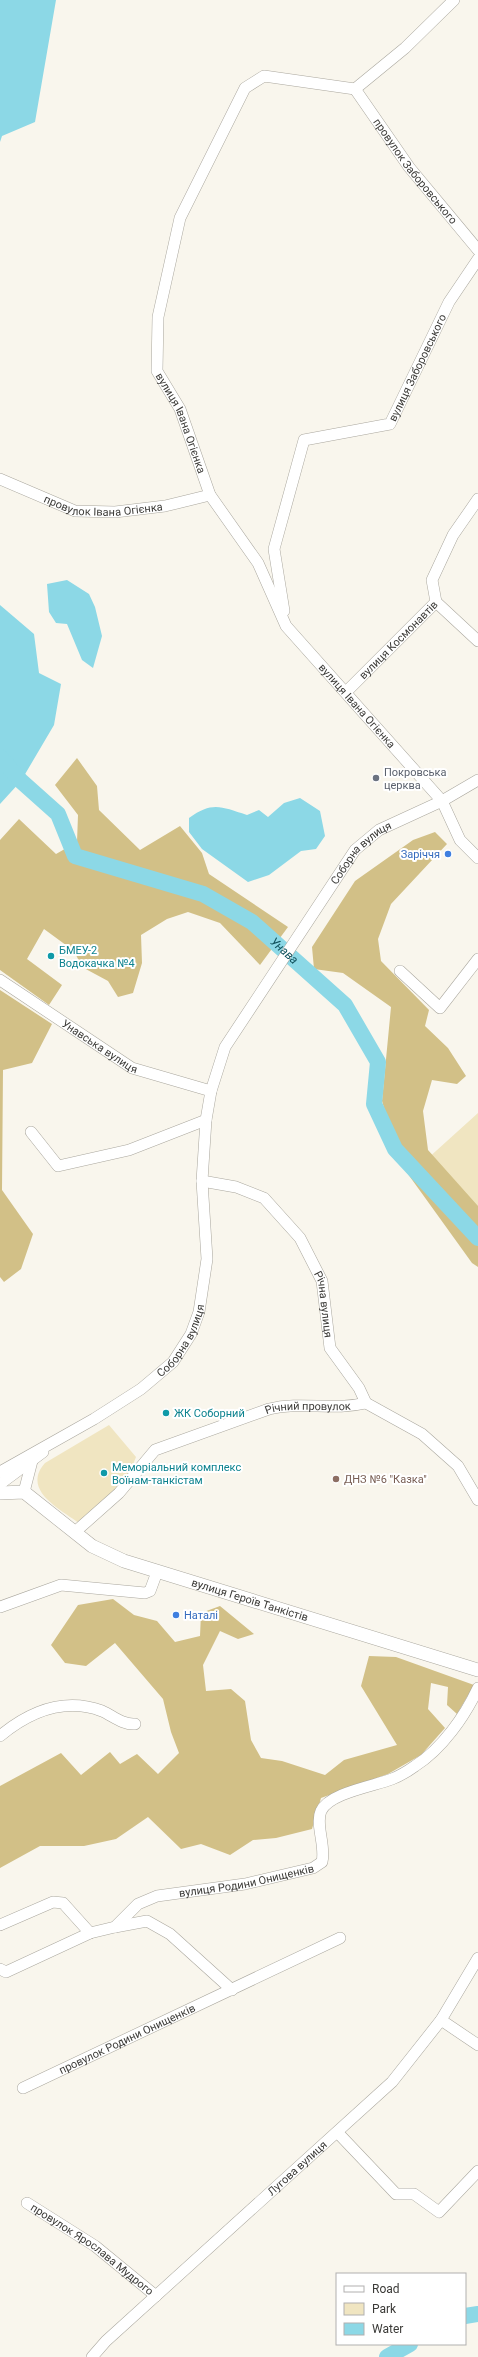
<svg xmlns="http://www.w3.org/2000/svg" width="478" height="2357" viewBox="0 0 478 2357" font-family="Roboto,sans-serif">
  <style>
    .green { fill: #f0e5c1 }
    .forest { fill: #d2c087 }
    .water { fill: #8cd8e6 }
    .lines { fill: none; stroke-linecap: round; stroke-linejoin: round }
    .river { stroke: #8cd8e6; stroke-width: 16 }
    .minor-casing { stroke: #aaa79e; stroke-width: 12 }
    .major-casing { stroke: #aaa79e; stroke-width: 14 }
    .minor { stroke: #fff; stroke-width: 11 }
    .major { stroke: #fff; stroke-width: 13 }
    .worship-dot { fill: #6b7280; stroke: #fff; stroke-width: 1.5 }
    .shop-dot { fill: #3f7fe0; stroke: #fff; stroke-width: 1.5 }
    .culture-dot { fill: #0f9aa8; stroke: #fff; stroke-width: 1.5 }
    .education-dot { fill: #8d6e63; stroke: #fff; stroke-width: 1.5 }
    .labels { text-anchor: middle; stroke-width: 4; stroke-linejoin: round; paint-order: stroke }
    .street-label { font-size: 11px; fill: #3b3a37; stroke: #fff }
    .worship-label { font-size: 11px; fill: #5b616d; stroke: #fff; text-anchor: start }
    .shop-label { font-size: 11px; fill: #366cbe; stroke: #fff; text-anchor: end }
    .culture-label { font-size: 11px; fill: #0d838f; stroke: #fff; text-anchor: start }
    .education-label { font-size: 11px; fill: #785e54; stroke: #fff; text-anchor: start }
    .water-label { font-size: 12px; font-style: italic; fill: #12535e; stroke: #fff }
  </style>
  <rect width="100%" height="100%" fill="#f9f6ed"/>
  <path class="green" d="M478,1113V1210L426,1160Z
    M109,1425L136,1457L128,1477L79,1523C60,1509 21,1490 45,1463Z"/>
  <path class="forest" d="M77,758L97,786L99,810L140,850L180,826L202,853L209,874L288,927L260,965L220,923L188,912L167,919L141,935L142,963L133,993L118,997L108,981L82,967L74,951L44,929L27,959L62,985L49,1005L0,970V840L19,819L56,854L77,842L78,815L55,785Z
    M435,832L447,844L391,904L378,939L381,961L429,1010L425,1026L448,1048L466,1076L457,1084L432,1080L423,1111L428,1150L478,1206V1267L472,1263L400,1163L382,1101L391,1007L343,973L314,969L312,947L355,881L413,840Z
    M0,990L52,1024L32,1063L3,1070L2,1190L33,1234L21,1269L4,1282L0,1277Z
    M113,1599L134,1615L157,1621L175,1642L200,1636L201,1613L220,1606L254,1634L238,1639L220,1631L203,1665L206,1691L231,1689L245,1701L251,1740L261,1758L282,1761L325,1775L344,1760L397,1745L361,1686L369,1656L396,1657L474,1685L457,1714L447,1705L448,1687L431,1683L428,1709L445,1728L421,1755L388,1774L321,1798L312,1829L276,1838L253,1840L230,1855L201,1844L181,1849L148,1817L116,1839L84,1846H40L0,1868V1786L61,1753L81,1775L110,1752L120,1764L137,1754L158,1774L179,1753L171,1732L163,1699L115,1643L86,1666L65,1663L51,1645L78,1605Z"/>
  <path class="water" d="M0,0H56L35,122L2,136L0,142Z
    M67,580L89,594L95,607L102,636L93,668L82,660L67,624L56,623L49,612L47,584Z
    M0,605L34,634L39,673L61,684L54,725L21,781L0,804Z
    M300,798L320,811L325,836L316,849L301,851L269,875L248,882L202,849L189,832V818C213,801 221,807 247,815L259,810L268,817L284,803Z"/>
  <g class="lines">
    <g class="river">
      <path id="s1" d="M0,757L21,781L58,814L75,856L203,894L252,922L345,1005L378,1062L374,1104L395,1149L478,1238"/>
      <path d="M465,2316L478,2314"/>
      <path d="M387,2357L410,2344"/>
    </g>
    <defs>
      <g id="minor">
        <path id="s2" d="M454,0L405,48L355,89L264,76L245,88L180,218L158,317L157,371L180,409L210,495L258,563L286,626L442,801L460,840L478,858"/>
        <path id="s3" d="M355,89L409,167L478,250"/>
        <path id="s4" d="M0,479L75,511L115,512L165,506L210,495"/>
        <path d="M436,602L478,641"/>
        <path id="s5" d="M284,611L274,549L304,440L390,424L449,302L478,259"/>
        <path id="s6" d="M346,692L436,602L432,580L453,535L478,499"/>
        <path d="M400,971L440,1008L478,959"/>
        <path id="s7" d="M0,980L132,1068L211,1091"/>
        <path d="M31,1132L58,1166L129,1150L206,1120"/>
        <path id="s8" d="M202,1181L236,1187L264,1198L300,1238L322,1281L330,1348L359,1388L366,1403L422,1434L458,1466L478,1500"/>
        <path id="s9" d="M0,1472L94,1419L141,1389L173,1362L191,1334L199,1312L207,1259L202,1181L206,1120L211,1091L225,1047L355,850L379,830L442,801L478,780"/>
        <path d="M0,1484L43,1452"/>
        <path d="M24,1492L32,1461"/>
        <path id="s10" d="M75,1532L119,1493L155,1450L269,1409C302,1401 333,1411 366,1403"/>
        <path d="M0,1607L61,1585L145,1593L150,1591L157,1572"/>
        <path d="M0,1736C29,1712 64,1697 102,1711C113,1716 123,1725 135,1724"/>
        <path d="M0,1925L53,1902L63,1903L90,1933"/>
        <path d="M115,1927L147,1921L170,1934L232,1990"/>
        <path id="s11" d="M0,1969L6,1972L90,1933L115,1927L138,1904L157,1896L245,1884L313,1868L322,1862C326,1846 315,1824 321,1811C329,1793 374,1786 392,1779C400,1776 408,1771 415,1766C442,1749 465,1716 478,1688"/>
        <path d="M441,2020L478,2045"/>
        <path id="s12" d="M23,2088L340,1938"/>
        <path d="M338,2133L396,2194H414L439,2212L478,2171"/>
        <path id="s13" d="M27,2203L95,2246L156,2296"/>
        <path id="s14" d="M92,2357L106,2341L392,2082L441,2020L478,1958"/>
      </g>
      <g id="major">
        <path id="s15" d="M0,1493L24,1492L92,1546L124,1561L478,1670"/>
      </g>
    </defs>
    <use href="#minor" class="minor-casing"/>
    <use href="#major" class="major-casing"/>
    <use href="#minor" class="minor"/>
    <use href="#major" class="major"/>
  </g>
  <circle class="worship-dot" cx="376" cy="778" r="4"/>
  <g class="shop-dot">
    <circle cx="448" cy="854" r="4"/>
    <circle cx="176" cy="1615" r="4"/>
  </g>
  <g class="culture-dot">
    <circle cx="51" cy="956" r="4"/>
    <circle cx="166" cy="1413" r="4"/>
    <circle cx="104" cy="1473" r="4"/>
  </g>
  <circle class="education-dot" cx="336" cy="1479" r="4"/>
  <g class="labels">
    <g class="street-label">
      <text dy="4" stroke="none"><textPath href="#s3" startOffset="102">провулок Заборовського</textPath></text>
      <text dy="4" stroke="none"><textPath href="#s5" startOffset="326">вулиця Заборовського</textPath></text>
      <text dy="4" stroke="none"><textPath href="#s2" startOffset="606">вулиця Івана Огієнка</textPath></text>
      <text dy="4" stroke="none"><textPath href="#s4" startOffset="109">провулок Івана Огієнка</textPath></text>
      <text dy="4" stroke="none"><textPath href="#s6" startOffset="74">вулиця Космонавтів</textPath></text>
      <text dy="4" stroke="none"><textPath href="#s2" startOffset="943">вулиця Івана Огієнка</textPath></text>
      <text dy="4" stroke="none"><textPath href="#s9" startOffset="769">Соборна вулиця</textPath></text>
      <text dy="4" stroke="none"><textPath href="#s7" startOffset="120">Унавська вулиця</textPath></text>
      <text dy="4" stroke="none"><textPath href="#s8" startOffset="190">Річна вулиця</textPath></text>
      <text dy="4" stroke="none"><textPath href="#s9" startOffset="228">Соборна вулиця</textPath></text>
      <text dy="4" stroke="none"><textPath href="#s10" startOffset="275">Річний провулок</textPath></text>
      <text dy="4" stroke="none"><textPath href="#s15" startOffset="278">вулиця Героїв Танкістів</textPath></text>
      <text dy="4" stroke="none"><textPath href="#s11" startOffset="269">вулиця Родини Онищенків</textPath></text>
      <text dy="4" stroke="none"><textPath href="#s12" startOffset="115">провулок Родини Онищенків</textPath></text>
      <text dy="4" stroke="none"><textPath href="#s14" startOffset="279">Лугова вулиця</textPath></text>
      <text dy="4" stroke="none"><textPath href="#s13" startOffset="80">провулок Ярослава Мудрого</textPath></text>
    </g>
    <g class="worship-label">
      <text x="384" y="776">Покровська<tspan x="384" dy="13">церква</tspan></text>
    </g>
    <g class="shop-label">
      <text x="440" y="858">Заріччя</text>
      <text x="184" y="1619" text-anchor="start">Наталі</text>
    </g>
    <g class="culture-label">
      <text x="59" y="954">БМЕУ-2<tspan x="59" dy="13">Водокачка №4</tspan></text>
      <text x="174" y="1417">ЖК Соборний</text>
      <text x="112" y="1471">Меморіальний комплекс<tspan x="112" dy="13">Воїнам-танкістам</tspan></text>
    </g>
    <g class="education-label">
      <text x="344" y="1483">ДНЗ №6 "Казка"</text>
    </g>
    <g class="water-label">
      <text dy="4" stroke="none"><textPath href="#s1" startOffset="360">Унава</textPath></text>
    </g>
  </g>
  <rect x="336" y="2273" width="130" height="72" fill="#ffffff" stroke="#b1b0af"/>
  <rect x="344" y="2286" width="20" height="6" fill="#ffffff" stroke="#b1b0af"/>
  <text x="372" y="2293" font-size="12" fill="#3b3a37">Road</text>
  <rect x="344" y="2303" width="20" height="12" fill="#f0e5c1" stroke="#b1b0af"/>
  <text x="372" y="2313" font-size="12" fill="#3b3a37">Park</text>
  <rect x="344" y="2323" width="20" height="12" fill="#8cd8e6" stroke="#b1b0af"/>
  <text x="372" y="2333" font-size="12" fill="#3b3a37">Water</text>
</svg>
